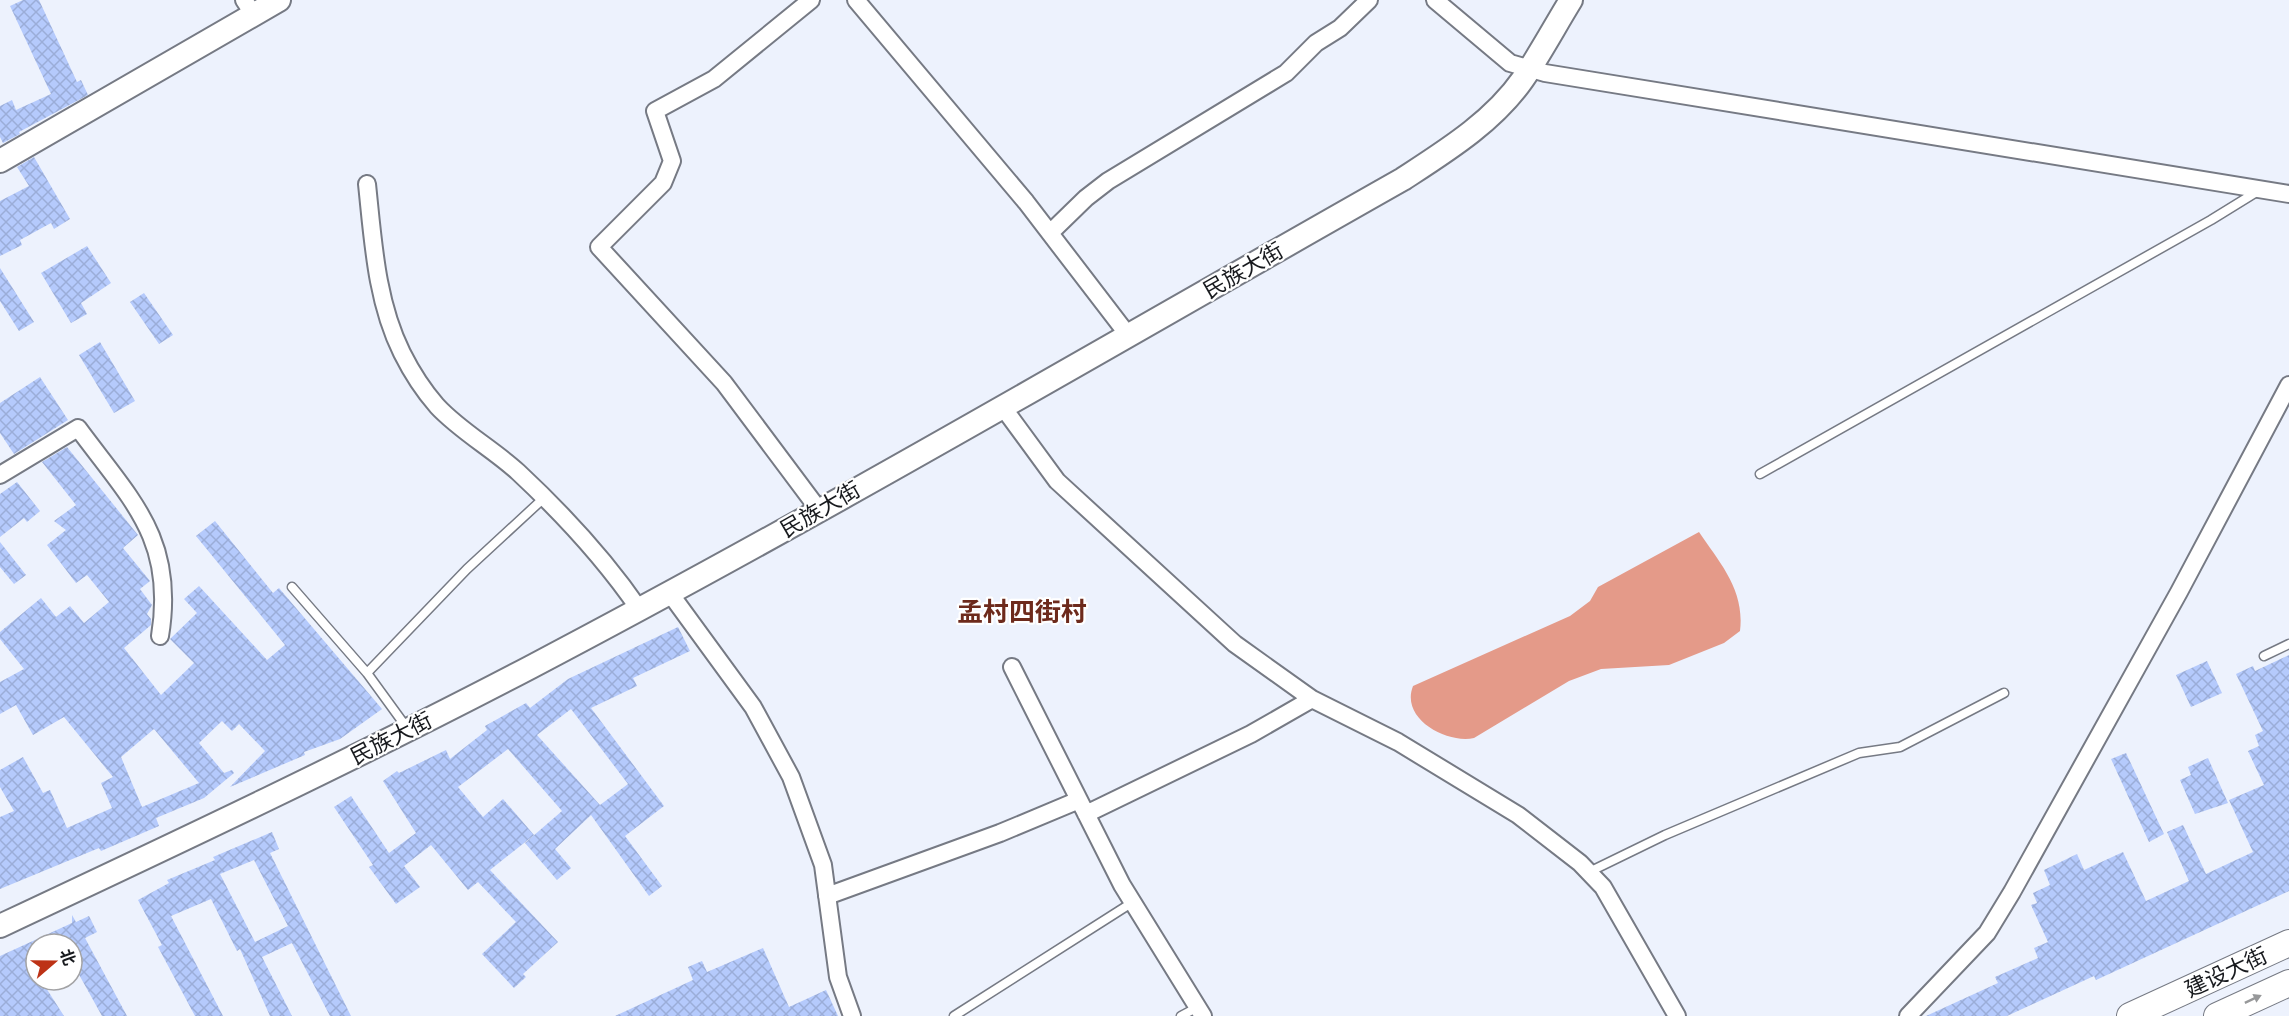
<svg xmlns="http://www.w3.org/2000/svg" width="2289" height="1016" viewBox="0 0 2289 1016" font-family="'Exo 2','Noto Sans SC',sans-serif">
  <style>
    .water { fill: #e49a89 }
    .building { fill: url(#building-cross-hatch); fill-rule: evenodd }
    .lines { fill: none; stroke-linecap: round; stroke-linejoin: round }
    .lane-casing { stroke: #767a84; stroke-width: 11 }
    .street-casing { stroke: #767a84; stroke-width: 20 }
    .secondary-casing { stroke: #767a84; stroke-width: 26 }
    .primary-casing { stroke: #767a84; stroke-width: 28 }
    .lane { stroke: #fff; stroke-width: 8 }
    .street { stroke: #fff; stroke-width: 16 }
    .secondary { stroke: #fff; stroke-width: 22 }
    .primary { stroke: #fff; stroke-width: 26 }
    .oneway { fill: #97989a }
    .labels { text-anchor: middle; stroke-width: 4.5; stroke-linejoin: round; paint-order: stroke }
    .street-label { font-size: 22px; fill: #181a1e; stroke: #fff }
    .quarter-label { font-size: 26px; font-weight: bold; fill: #6d2a1c; stroke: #fff }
  </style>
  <defs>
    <pattern id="building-cross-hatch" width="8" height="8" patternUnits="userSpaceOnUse" patternTransform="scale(1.5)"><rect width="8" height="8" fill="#b5cafc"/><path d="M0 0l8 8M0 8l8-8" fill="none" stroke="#9badd8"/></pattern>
  </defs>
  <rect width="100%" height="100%" fill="#edf2fd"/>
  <path class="water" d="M1699,532C1720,563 1745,590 1740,631L1724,643L1669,665L1601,669L1569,681L1474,738C1447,744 1400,719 1413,686L1570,616L1590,601L1598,587Z"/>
  <path class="building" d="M23,0H39L77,82L81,80L88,95L19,132L20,134L3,143L0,137V106L12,100L16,110L51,94L10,6Z
    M34,157L70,219L54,229L51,223L20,240L22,245L0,256V201L29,186L17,167Z
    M87,246L111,283L81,303L87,314L71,323L41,273Z
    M0,268L34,322L19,331L0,301Z
    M144,293L173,335L159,344L130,302Z
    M100,342L135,401L114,413L79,355Z
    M40,377L68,420L14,454L0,433V403Z
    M67,447L138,535L123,548L150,581L140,589L152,605L147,614L151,619V625L124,648L161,695L194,663L170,639L197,613L184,599L199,586L267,660L285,645L196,536L215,521L273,593L279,588L382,709L340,739L304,752L305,755L230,787L265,751L239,724L232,731L222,721L199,743L224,773L232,770L234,773L204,798L156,818L159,826L101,851L99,848L0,889V817L14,811L0,787V770L23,757L43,793L50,790L67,828L112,808L101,783L113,777L64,717L33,735L16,705L0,714V682L24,669L0,639V632L41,598L56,617L70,606L84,623L109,602L87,575L76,583L47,545L66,530L54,521L76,505L42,462ZM154,729L199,783L142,807L121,757Z
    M17,482L40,511L27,522L24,518L0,537V494Z
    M0,542L26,575L14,584L0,567Z
    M678,627L690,651L633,678L637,686L591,708L664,806L625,836L662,886L649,896L591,815L555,849L571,868L557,880L525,843L562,811L508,749L458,787L483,817L503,799L534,835L490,870L558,942L523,974L526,977L514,988L482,954L516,922L478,882L468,890L431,845L404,866L420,887L396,904L369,867L373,865L334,807L351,796L389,853L416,833L383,781L397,771L399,773L446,750L450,759L487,730L485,726L526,703L530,708L568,679ZM571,709L628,784L600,805L537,735Z
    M2289,655V891L2096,980L2094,976L2007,1016H1926L1998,983L1995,977L2038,958L2034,948L2048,942L2031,905L2037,903L2033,893L2050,885L2044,870L2077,854L2084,870L2123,852L2146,901L2189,881L2167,832L2183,825L2206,874L2253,852L2229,800L2264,785L2248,751L2259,746L2255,735L2263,731L2236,674L2253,666L2255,671Z
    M2207,661L2222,693L2191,707L2176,675Z
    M2126,753L2164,834L2149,842L2111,759Z
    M2208,758L2228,803L2195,814L2180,780L2191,775L2188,767Z
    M272,832L279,849L270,853L351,1016H330L292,943L262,957L292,1016H270L240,949L237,951L211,899L171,916L223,1016H195L158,947L162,945L138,900L169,883L167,880L215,860L213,857ZM254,860L288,926L255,942L220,874Z
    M72,915L76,922L89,916L97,932L85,938L127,1016H102L72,962V944H36V980H41L64,1016H0V956L72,923Z
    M763,948L789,1007L826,990L838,1016H615L693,980L688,967L702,961L707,972Z"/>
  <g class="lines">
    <defs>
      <path id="lane" d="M1760,474L2211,220L2258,191
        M292,587L367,673L407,728
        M2264,656L2289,644
        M367,673L467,569L545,497
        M1589,872L1665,835L1859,753L1900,747L2004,693
        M954,1016L1133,902
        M1181,1016L1198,1007"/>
      <path id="street" d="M244,0L254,15
        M811,0L714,79L655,111L672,161L663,183L599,247L724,383L819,510
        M856,0L1026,202L1128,335
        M1435,0L1510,63L1545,73L2289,194
        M367,184C373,240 376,301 402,353C411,371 423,390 437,406C460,431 493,449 518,472C563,514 604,558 639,609
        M1050,233L1086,198L1108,181L1286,73L1316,43L1340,28L1369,0
        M1002,406L1057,481L1235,644L1312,699L1398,742L1518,815L1580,863L1603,887L1677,1016
        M0,475L78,428C131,500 176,539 160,636
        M669,592L753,707L791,777L823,865L838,977L852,1016
        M1012,667L1122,885L1203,1016
        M1086,814L1251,734L1312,699
        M827,896L1000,833L1079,800
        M1908,1016L1987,933L2012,892L2179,592L2289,385"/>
      <path id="secondary" d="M0,161L279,0
        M0,926C179,842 357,758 531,667C826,512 1113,343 1403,179C1446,151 1493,122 1523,79C1540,54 1555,26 1571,0"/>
      <path id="primary" d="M2130,1016L2289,943
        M2217,1016L2289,983"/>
    </defs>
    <use href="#lane" class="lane-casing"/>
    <use href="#street" class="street-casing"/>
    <use href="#secondary" class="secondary-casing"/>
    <use href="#primary" class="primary-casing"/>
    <use href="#lane" class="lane"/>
    <use href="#street" class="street"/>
    <use href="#secondary" class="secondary"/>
    <use href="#primary" class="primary"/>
  </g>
  <defs><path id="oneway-solid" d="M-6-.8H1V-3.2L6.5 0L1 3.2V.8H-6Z" transform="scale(1.5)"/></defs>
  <use class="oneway" href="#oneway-solid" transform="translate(2253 999) rotate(-25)"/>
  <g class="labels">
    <g class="street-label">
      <text transform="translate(1243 270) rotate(-30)" y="8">民族大街</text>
      <text transform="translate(820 509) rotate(-30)" y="8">民族大街</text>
      <text transform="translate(391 738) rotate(-27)" y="8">民族大街</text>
      <text transform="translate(2226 972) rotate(-25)" y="8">建设大街</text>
    </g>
    <g class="quarter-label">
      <text x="1022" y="621">孟村四街村</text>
    </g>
  </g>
  <g transform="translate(54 962) rotate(70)"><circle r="28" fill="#ffffff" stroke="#a3a3a5" stroke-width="1.5"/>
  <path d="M0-4.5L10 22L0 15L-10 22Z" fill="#bd3216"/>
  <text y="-9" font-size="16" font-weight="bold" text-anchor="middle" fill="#181a1e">北</text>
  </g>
</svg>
